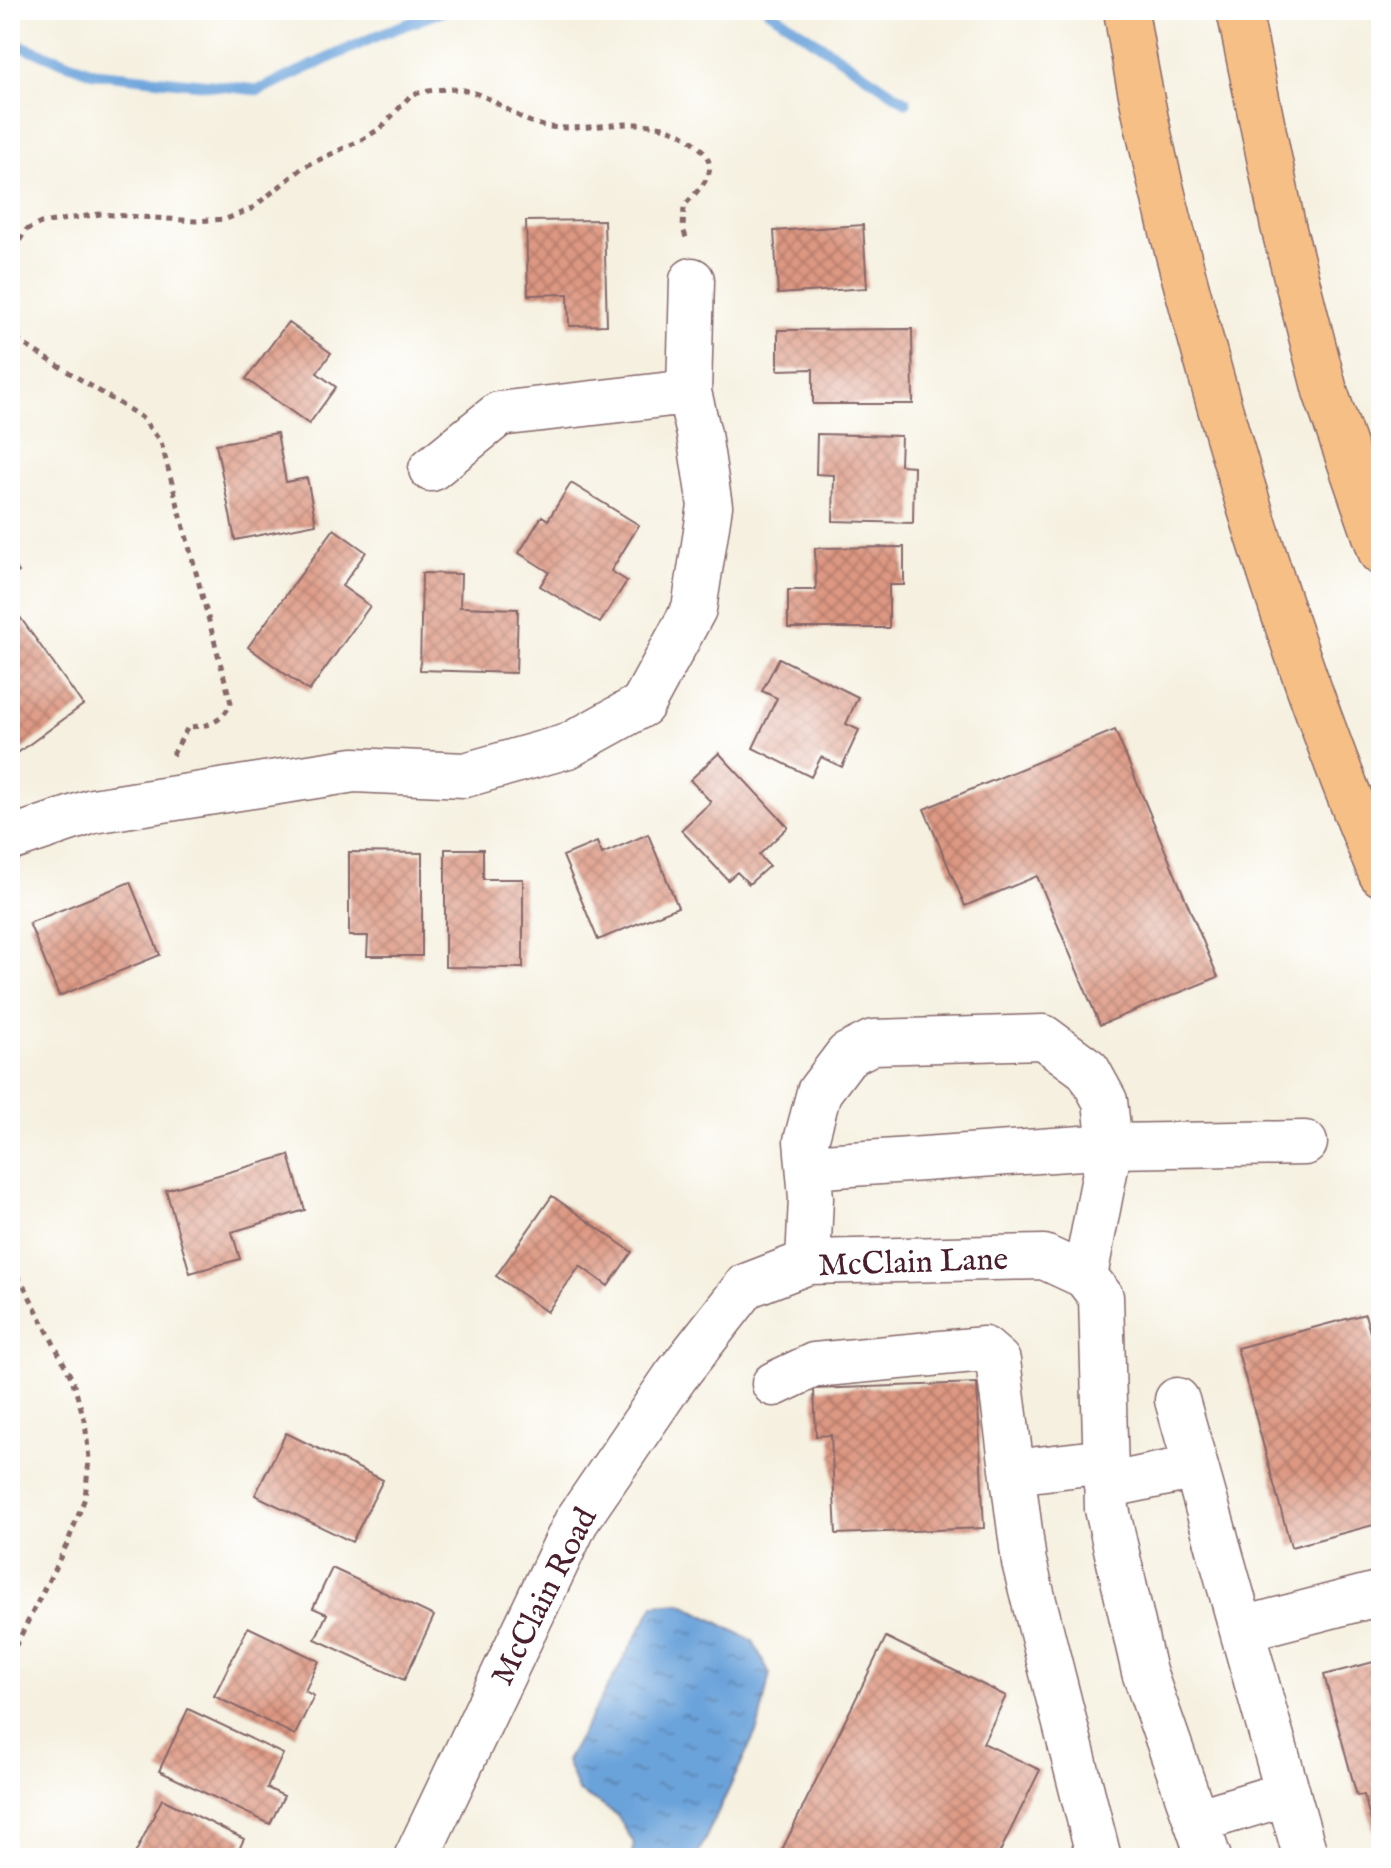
<svg xmlns="http://www.w3.org/2000/svg" width="1391" height="1868" viewBox="0 0 1391 1868" font-family="'IM FELL English',serif">
  <style>
    .water { fill: url(#water-ripples); stroke: #5a6182; stroke-width: 2 }
    .lines { fill: none; stroke-linecap: round; stroke-linejoin: round }
    .stream { stroke: #6ba3da; stroke-width: 11 }
    .building { fill: url(#building-cross-hatch) }
    .minor-casing { stroke: #86686a; stroke-width: 47 }
    .highway-casing { stroke: #86686a; stroke-width: 47 }
    .path { stroke: #86686a; stroke-width: 5; stroke-dasharray: 6 6; stroke-linecap: butt }
    .minor { stroke: #fff; stroke-width: 44 }
    .highway { stroke: #f5bf86; stroke-width: 44 }
    .labels { text-anchor: middle; stroke-width: 6; stroke-linejoin: round; paint-order: stroke }
    .street-label { font-size: 32px; fill: #4a1f2b; stroke: #fff }
  </style>
  <defs>
    <pattern id="water-ripples" width="26" height="14" patternUnits="userSpaceOnUse" patternTransform="scale(2)"><rect width="26" height="14" fill="#6ba3da"/><path d="M2 4q2-2 4 0t4 0M15 11q2-2 4 0t4 0" fill="none" stroke="#5a84b1"/></pattern>
    <pattern id="building-cross-hatch" width="8" height="8" patternUnits="userSpaceOnUse" patternTransform="scale(2)"><rect width="8" height="8" fill="#dd9882"/><path d="M0 0l8 8M0 8l8-8" fill="none" stroke="#b57b6b"/></pattern>
  </defs>
  <rect width="100%" height="100%" fill="#fff"/>
  <filter id="ink" filterUnits="userSpaceOnUse"><feTurbulence type="fractalNoise" baseFrequency=".0125" numOctaves="2"/><feDisplacementMap in="SourceGraphic" scale="16" xChannelSelector="R" yChannelSelector="G"/><feConvolveMatrix kernelMatrix="1 2 1 2 8 2 1 2 1" color-interpolation-filters="sRGB"/></filter>
  <filter id="wash" filterUnits="userSpaceOnUse"><feTurbulence type="fractalNoise" baseFrequency=".006" numOctaves="4" result="noise"/><feDisplacementMap in="SourceGraphic" scale="32" xChannelSelector="R" yChannelSelector="G"/><feGaussianBlur stdDeviation="1.8" result="paint"/><feColorMatrix in="noise" values="0 0 0 0 0 0 0 0 0 0 0 0 0 0 0 0 0 1.4 0 .05"/><feComposite in="paint" operator="in"/></filter>
  <g filter="url(#wash)">
    <rect width="100%" height="100%" fill="#f5f0df"/>
    <path class="water" d="M681,1603L753,1641L770,1674L758,1728L696,1858H631L634,1843L616,1814L578,1791L566,1761L654,1605Z"/>
    <g class="lines">
      <path class="stream" d="M768,10L906,102
        M10,42L94,73L259,90L381,34L445,10"/>
    </g>
    <g id="blocks">
      <path class="building" d="M604,220L607,325L569,326L568,294L528,295L526,221Z
        M863,225L867,288L778,294L774,231Z
        M288,322L331,353L317,373L336,387L309,424L246,379Z
        M912,329L913,404H813V369L778,370V330Z
        M277,433L286,482L307,478L316,524L235,540L216,444Z
        M817,434L901,436L900,465L914,466L913,523L833,521L834,475L816,474Z
        M571,483L639,525L611,571L627,581L600,623L540,586L549,572L519,553L542,516L548,520Z
        M334,529L366,552L342,586L370,606L309,691L248,647Z
        M904,547V585H889V628H788V590H816L815,548Z
        M10,559L19,572L10,578Z
        M422,573L461,574L460,607L518,609L516,673L420,670Z
        M17,613L83,705L12,757L10,618Z
        M779,658L858,697L846,724L859,730L842,767L821,757L811,777L753,748L777,698L762,691Z
        M1115,730L1218,977L1100,1025L1037,876L965,906L924,809Z
        M719,753L788,827L759,855L769,866L749,884L737,872L728,880L681,830L711,802L690,780Z
        M648,834L678,907L598,940L563,856L597,842L602,854Z
        M445,849H483V879H523V968L445,967Z
        M349,852L422,853V956H367L368,936H349Z
        M130,882L160,955L59,996L29,923Z
        M289,1155L305,1210L232,1232L240,1259L190,1273L166,1190Z
        M552,1196L632,1252L608,1286L580,1266L547,1312L496,1276Z
        M1365,1314L1381,1373V1523L1291,1547L1237,1348Z
        M977,1383L984,1528L836,1534L831,1435L816,1436L814,1389Z
        M286,1433L383,1480L352,1542L255,1495Z
        M332,1568L434,1616L404,1680L315,1639L327,1614L313,1608Z
        M248,1627L319,1661L305,1691L314,1696L295,1735L214,1696Z
        M886,1637L1006,1696L983,1743L1040,1770L997,1858H778Z
        M1381,1660V1856H1380L1364,1795L1357,1796L1324,1675Z
        M188,1709L283,1754L267,1788L284,1796L270,1824L159,1771Z
        M162,1799L244,1839L235,1858H133Z"/>
    </g>
  </g>
  <g filter="url(#ink)">
    <use href="#blocks" fill-opacity="0" stroke="#86686a" stroke-width="2"/>
    <g class="lines">
      <defs>
        <path id="minor" d="M431,469L499,414L689,392
          M10,839L93,811L354,770L465,775L568,746L642,705L694,609L710,506L699,434L689,392L692,280
          M809,1167L1110,1146L1305,1143
          M808,1262L811,1198L806,1141L819,1092L847,1055L873,1042L1043,1037L1088,1070L1105,1101L1110,1146L1085,1276
          M774,1384L814,1365L984,1349L998,1361L1024,1562L1099,1858
          M1177,1400L1306,1858
          M1013,1472L1105,1461
          M1106,1486L1196,1467
          M1243,1629L1381,1593
          M1196,1821L1288,1793
          M416,1858L576,1522L675,1377L746,1286L808,1262L1044,1257L1085,1276L1101,1297L1107,1509L1144,1672L1209,1858"/>
        <path id="highway" d="M1126,10C1144,128 1174,243 1206,358C1254,533 1310,706 1381,874
          M1239,10L1283,226L1325,391L1381,553"/>
      </defs>
      <use href="#minor" class="minor-casing"/>
      <use href="#highway" class="highway-casing"/>
      <path class="path" d="M10,275L18,243L26,230L41,223L100,214L196,221L226,219L251,209L304,167L363,139L381,128L411,95C429,90 452,86 472,92C500,100 519,123 550,127C600,133 656,107 698,146C724,170 701,186 684,206L683,229L688,243
        M10,330L12,337L141,417L161,442L231,703C221,723 209,726 188,727L171,758
        M10,1266L24,1286L72,1379L85,1421L89,1459L85,1498L67,1544L10,1657"/>
      <use href="#minor" class="minor"/>
      <use href="#highway" class="highway"/>
    </g>
  </g>
  <g class="labels">
    <g class="street-label">
      <text transform="translate(913 1261) rotate(-2)" y="11">McClain Lane</text>
      <text transform="translate(543 1596) rotate(-63)" y="11">McClain Road</text>
    </g>
  </g>
  <rect width="1391" height="1868" fill="none" stroke="#fff" stroke-width="40"/>
</svg>
